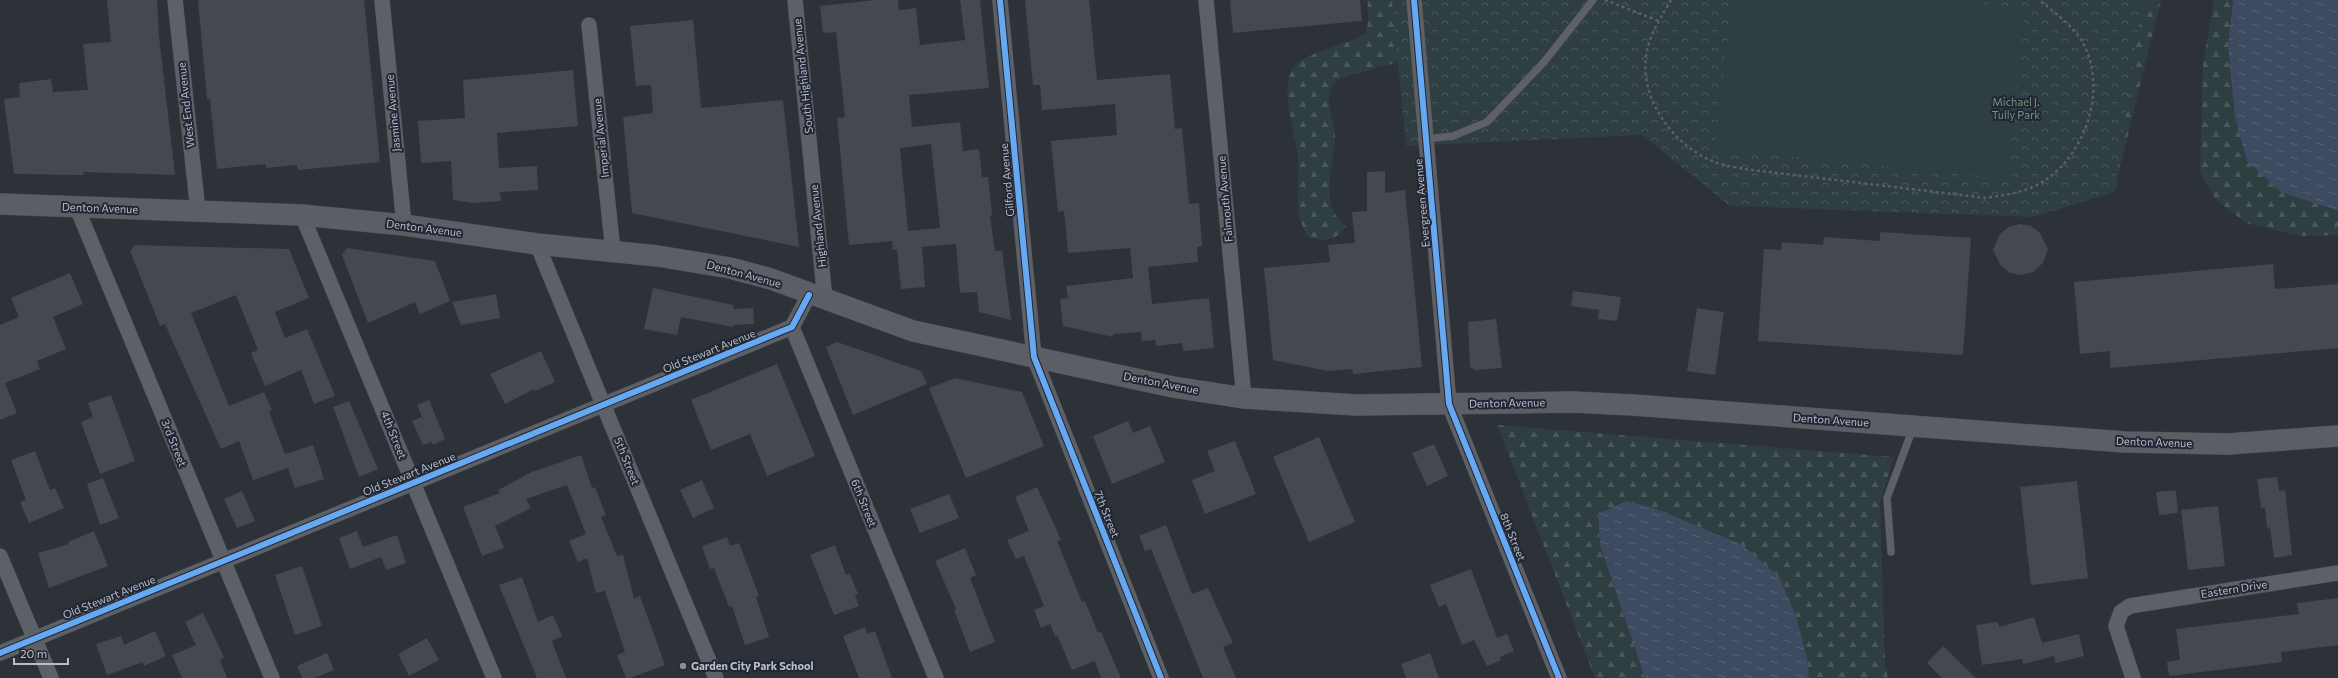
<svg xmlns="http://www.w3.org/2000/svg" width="2338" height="678" viewBox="0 0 2338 678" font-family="Commissioner,sans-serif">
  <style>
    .forest { fill: url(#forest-firs) }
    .park { fill: url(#park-crowns) }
    .pitch { fill: #2e3e41 }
    .water { fill: url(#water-ripples) }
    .building { fill: #45484f; fill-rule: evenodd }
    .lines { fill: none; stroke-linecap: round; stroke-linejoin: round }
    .service-casing { stroke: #494c51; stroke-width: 8 }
    .minor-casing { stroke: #494c51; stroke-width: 16 }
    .secondary-casing { stroke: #494c51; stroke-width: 22 }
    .path { stroke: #5b5f65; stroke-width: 2.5; stroke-dasharray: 3 3; stroke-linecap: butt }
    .service { stroke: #5d6066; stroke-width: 7 }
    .minor { stroke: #5d6066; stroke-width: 15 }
    .secondary { stroke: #5b5e65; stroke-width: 21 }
    .cycleway-casing { stroke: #212733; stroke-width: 8 }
    .cycleway { stroke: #66a8f1; stroke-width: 6 }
    .poi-dot { fill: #878c96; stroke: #212733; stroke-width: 1.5 }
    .labels { text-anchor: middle; stroke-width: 4; stroke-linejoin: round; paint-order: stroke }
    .street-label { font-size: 11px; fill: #b8bdc8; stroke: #212733 }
    .park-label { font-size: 11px; fill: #72967d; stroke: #212733 }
    .poi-label { font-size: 11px; font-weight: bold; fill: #b8bdc8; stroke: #212733; text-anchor: start }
  </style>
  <defs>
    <pattern id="forest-firs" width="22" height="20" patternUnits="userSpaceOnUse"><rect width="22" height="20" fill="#2e3e41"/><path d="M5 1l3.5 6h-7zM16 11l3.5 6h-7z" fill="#4a585b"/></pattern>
    <pattern id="park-crowns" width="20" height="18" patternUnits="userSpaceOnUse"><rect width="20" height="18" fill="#2e3e41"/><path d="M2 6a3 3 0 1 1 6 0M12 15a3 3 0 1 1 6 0" fill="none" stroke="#4a585b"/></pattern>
    <pattern id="water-ripples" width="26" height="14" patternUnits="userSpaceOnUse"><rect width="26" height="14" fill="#3e4a60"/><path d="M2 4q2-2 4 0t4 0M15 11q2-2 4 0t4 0" fill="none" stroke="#586275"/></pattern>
  </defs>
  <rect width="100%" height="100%" fill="#2d3138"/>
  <path class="forest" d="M1367,0H1395L1398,62C1385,67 1341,75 1335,82C1321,98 1336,120 1335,138C1334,160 1326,182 1331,204C1333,214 1339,220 1346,227C1335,241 1324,242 1308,237C1291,210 1300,187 1298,158C1296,132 1276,85 1297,63C1309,52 1362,40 1365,33C1370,23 1368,10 1367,0Z
    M2143,0H2161L2114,192Z
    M2214,0H2233L2228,46L2235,117L2281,192L2338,211V235L2301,236L2246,223L2216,200L2200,172L2203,63Z
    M1497,425L1894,457L1880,503L1885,663L1888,678H1809C1805,643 1794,611 1780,578L1598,514L1600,545L1645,678H1595Z"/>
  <path class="park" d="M1392,0H2143L2114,192L2033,217L1730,206L1642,135L1406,146Z"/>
  <path class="pitch" d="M1732,0H1951L2025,8L2008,178L1715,149Z"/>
  <path class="water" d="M2233,0H2338V211L2281,192L2247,161L2235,117L2228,46Z
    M1627,501L1657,509L1742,545L1780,578L1796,616L1807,658L1809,678H1645L1600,545L1598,514Z"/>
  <path class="building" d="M107,0H157L159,36L175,175L83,172L84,175L14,174L4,99L20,97L19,83L51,79L53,92L88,90L83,44L111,42Z
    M198,0H364L380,162L298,170L297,165L266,168V164L217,169L210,99H207Z
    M875,0H898L899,10L916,8L920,45L965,40L960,0H980L989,88L909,95L912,127L960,122L963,151L979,149L982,177H988L992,215L990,216L995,251H1002L1011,320L979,312L977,292L960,293L956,244L922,247L925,287L901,289L897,249L893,250L892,241L849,245L837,118L845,117L836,32L823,33L820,6ZM931,144L940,228L908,231L900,148Z
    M1025,0H1089L1097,80L1170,74L1175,129L1182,128L1189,204L1199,203L1202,246L1197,247L1198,262L1148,267L1152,304L1209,298L1214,348L1183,351L1182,343L1156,346L1155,340L1142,341L1141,332L1113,334V337L1063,326L1060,299L1068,298L1066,286L1133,278L1130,248L1068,253L1064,211L1058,212L1051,141L1117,135L1115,104L1042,110L1040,85H1033Z
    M1230,0H1360L1362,21L1233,33Z
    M693,20L701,108L783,100L799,247L632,213L623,117L653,113L651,85L636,86L630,26Z
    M573,70L578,126L497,133L499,168L537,166L538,190L500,192L501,201L473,203L453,200L451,161L421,163L418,121L465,118L463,80Z
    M1385,171V193L1405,190L1422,367L1353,374L1352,369L1328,371L1273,360L1264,268L1330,262L1328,245L1355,243L1352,212L1367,211V172Z
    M2020,224L2031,226L2040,233L2048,249L2043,263L2033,272L2022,275L2010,273L2001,266L1993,250L2000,234L2009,227Z
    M1880,232L1971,238L1963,355L1758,341L1764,249L1781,250L1782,242L1823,245L1824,237L1880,241Z
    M135,245L289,249L309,298L275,312L285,338L307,329L335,396L314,404L301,370L265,386L251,353L258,350L236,295L191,313L229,406L264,392L272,410L269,412L285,454L313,445L324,479L295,488L288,468L253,480L239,441L221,449L165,324L160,326L130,251Z
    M347,248L435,261L450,301L420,314L415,302L368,323L342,255Z
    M2273,264L2275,289L2338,284V348L2110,368V351L2080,354L2074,282Z
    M70,273L83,304L53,317L66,349L37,361L40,369L5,383L17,413L0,420V325L19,317L11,298Z
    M653,288L733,305L734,309L753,308L754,324L733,325V327L681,317L677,335L644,329Z
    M1573,291L1621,297L1617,321L1598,319L1599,310L1571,306Z
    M496,294L500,318L461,325L452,302Z
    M1697,308L1724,312L1715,375L1687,371Z
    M1496,319L1502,368L1475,370L1470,367L1468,322Z
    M837,342L921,371L927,384L853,415L826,347Z
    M541,351L555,382L535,391L534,389L505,404L490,374Z
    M777,364L815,456L767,476L750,434L711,450L691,400Z
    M955,378L1022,392L1044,446L966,478L929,388Z
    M111,395L135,461L100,474L81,422L93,417L88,403Z
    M429,400L445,439L433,445L432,442L423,445L412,421L422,417L417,405Z
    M349,401L378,469L359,477L333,407Z
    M1128,421L1133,433L1150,426L1165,462L1112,484L1093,436Z
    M1319,437L1355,522L1309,542L1273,457Z
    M1235,441L1256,494L1205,514L1192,480L1215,471L1207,451Z
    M1434,444L1448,476L1427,486L1412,453Z
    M35,451L50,490L55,488L64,508L29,523L20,502L26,500L11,460Z
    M581,455L592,488L595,487L606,515L601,517L617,556L623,555L634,599L640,596L665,665L630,678H626L617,655L625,652L605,591L596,593L587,558L578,562L569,541L586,534L567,485L526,499L531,508L495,526L504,548L482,556L463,507L500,493L498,490L532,472Z
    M2277,477L2279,491L2285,490L2292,555L2274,558L2270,527L2267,528L2265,507L2261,508L2257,479Z
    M103,478L119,518L100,525L87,484Z
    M702,480L714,508L693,518L680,490Z
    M2077,481L2088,578L2031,585L2020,487Z
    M1037,487L1061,540L1057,541L1082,602L1085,601L1098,633L1101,632L1121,678H1101L1095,661L1072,670L1057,635L1055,636L1050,624L1041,628L1034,610L1044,606L1024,556L1016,559L1007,540L1029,531L1015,497Z
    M2176,490L2178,513L2159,515L2156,492Z
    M242,491L255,521L237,528L224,499Z
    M949,494L959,518L920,533L910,509Z
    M2218,506L2225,566L2188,570L2181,510Z
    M1166,525L1192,594L1208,588L1233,643L1223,647L1236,678H1203L1151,549L1145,551L1139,536Z
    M94,531L108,566L49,588L38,553L69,544L68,542Z
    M357,531L363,547L397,535L406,563L386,570L381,557L350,569L339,538Z
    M727,537L730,546L739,543L759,596L756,597L769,637L745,645L732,606L729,607L714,568L710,569L702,546Z
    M835,545L846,575L850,574L858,594L855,595L859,606L834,615L810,555Z
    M965,548L976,575L970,578L995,642L970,652L954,610L956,609L935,561Z
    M302,566L322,626L295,635L275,575Z
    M1471,569L1497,638L1507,634L1514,651L1500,657L1501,660L1487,666L1474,640L1462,645L1446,604L1439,607L1430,585Z
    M522,577L538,622L553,615L562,636L552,641L566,678H537L499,585Z
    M2338,598V645L2281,652L2282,662L2169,676L2167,662L2180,660L2176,629L2299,614L2297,603Z
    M203,613L224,657L220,660L227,678H182L172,655L196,645L185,622Z
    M2034,617L2042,643L2079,634L2084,656L2055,663L2054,656L2023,664L2022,659L1982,665L1976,625L1998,622L1999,627Z
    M865,627L867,634L875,631L892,678H859L843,636Z
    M155,631L166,656L144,666L143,662L107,675L96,644L121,636L124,645Z
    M427,638L439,660L409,676L398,654Z
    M1943,646L1976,678H1942L1927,663Z
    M327,653L334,670L315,678H302L297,666Z
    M1430,653L1439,678H1406L1401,664Z"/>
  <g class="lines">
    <defs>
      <path id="service" d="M1426,139L1453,136L1487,122L1544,62L1593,0
        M1891,552L1887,498L1913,428"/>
      <path id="minor" d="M175,0L198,211
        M382,0L404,225
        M795,0L825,300
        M1000,0L1034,357L1161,678
        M1206,0L1244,398
        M1414,0L1449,404L1559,678
        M589,25L613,251
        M77,208L272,678
        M302,215L494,678
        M537,244L716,678
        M792,327L936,678
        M0,556L51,678
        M0,653L792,327L809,295
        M2133,678L2116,626L2121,612L2130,606L2338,573"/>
      <path id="secondary" d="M0,204L302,215L404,225L537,244L658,256L730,268L771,279L913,331L1173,387L1244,398L1356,405L1573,402L1633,405L2125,442L2228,444L2338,436"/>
    </defs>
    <use href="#service" class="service-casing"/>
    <use href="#minor" class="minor-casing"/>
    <use href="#secondary" class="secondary-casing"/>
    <path class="path" d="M1605,0L1659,21
      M1671,0C1661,18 1649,35 1646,56C1640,102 1676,148 1717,163C1726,166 1736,167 1744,169L1986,198C2006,195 2027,192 2044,181C2087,153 2108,87 2082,41C2076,31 2064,20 2055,13C2049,8 2044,3 2038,0"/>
    <use href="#service" class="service"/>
    <use href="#minor" class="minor"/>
    <use href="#secondary" class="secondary"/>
    <defs>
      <path id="cycleway" d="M1000,0L1034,357L1161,678
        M1414,0L1449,404L1559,678
        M0,653L792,327L809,295"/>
    </defs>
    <use href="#cycleway" class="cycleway-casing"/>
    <use href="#cycleway" class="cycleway"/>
  </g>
  <circle class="poi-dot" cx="683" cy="666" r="4"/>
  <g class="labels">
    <g class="street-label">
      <text transform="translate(803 76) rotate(-96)" y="4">South Highland Avenue</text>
      <text transform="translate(186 105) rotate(-96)" y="4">West End Avenue</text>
      <text transform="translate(393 113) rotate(-95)" y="4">Jasmine Avenue</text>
      <text transform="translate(601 138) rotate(-96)" y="4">Imperial Avenue</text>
      <text transform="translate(1007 180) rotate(-95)" y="4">Gilford Avenue</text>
      <text transform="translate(1225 199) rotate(-95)" y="4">Falmouth Avenue</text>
      <text transform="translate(1422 203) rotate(-95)" y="4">Evergreen Avenue</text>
      <text transform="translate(100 208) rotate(2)" y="4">Denton Avenue</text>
      <text transform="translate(818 226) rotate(-96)" y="4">Highland Avenue</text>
      <text transform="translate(424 228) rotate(7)" y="4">Denton Avenue</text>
      <text transform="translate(744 274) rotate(15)" y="4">Denton Avenue</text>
      <text transform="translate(709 351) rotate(-22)" y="4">Old Stewart Avenue</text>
      <text transform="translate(1161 383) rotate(11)" y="4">Denton Avenue</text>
      <text transform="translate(1507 403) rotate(-1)" y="4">Denton Avenue</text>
      <text transform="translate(1831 420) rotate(4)" y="4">Denton Avenue</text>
      <text transform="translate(394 435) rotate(68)" y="4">4th Street</text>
      <text transform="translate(2154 442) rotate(2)" y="4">Denton Avenue</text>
      <text transform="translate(174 443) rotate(68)" y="4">3rd Street</text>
      <text transform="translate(627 461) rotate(68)" y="4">5th Street</text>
      <text transform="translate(409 474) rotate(-22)" y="4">Old Stewart Avenue</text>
      <text transform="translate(864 503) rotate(68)" y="4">6th Street</text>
      <text transform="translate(1107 514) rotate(68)" y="4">7th Street</text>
      <text transform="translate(1513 537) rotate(68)" y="4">8th Street</text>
      <text transform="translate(2234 589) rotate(-9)" y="4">Eastern Drive</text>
      <text transform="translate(109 597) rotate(-22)" y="4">Old Stewart Avenue</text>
    </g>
    <g class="park-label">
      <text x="2016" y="106">Michael J.<tspan x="2016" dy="13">Tully Park</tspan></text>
    </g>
    <g class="poi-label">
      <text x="691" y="670">Garden City Park School</text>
    </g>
  </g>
  <path d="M14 658v6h54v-6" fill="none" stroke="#b8bdc8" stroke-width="2"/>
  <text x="20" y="658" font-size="12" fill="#b8bdc8" stroke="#212733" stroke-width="3" paint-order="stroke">20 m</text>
</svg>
